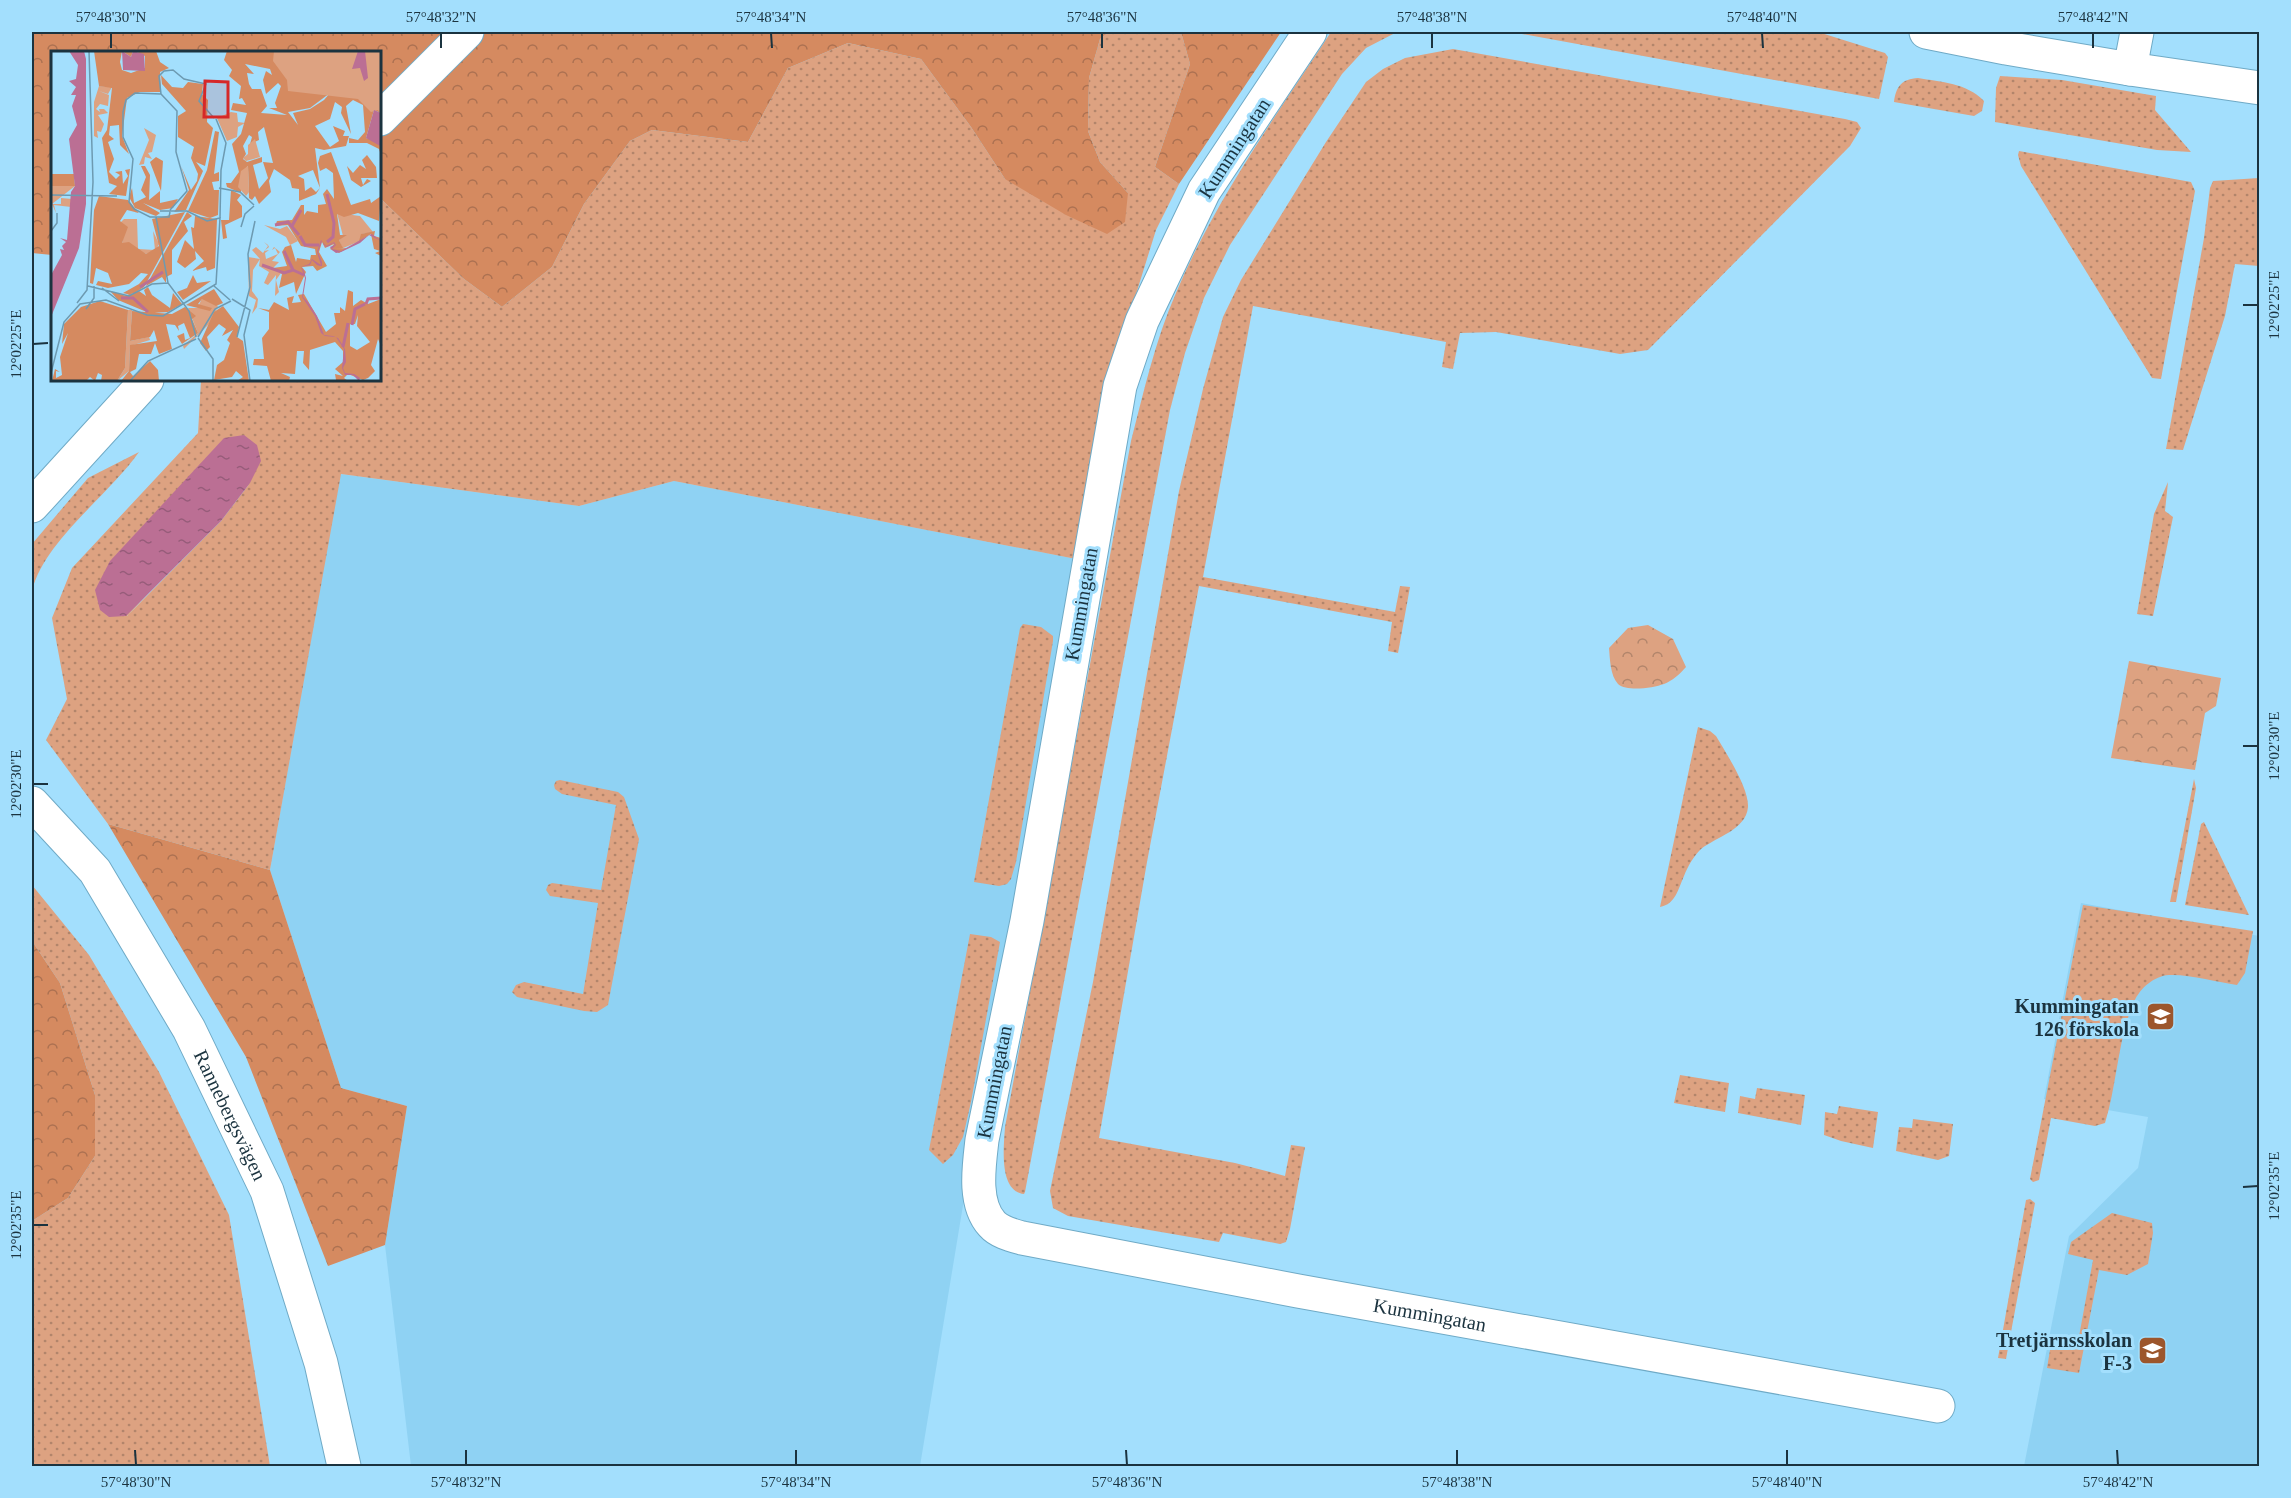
<svg xmlns="http://www.w3.org/2000/svg" width="2291" height="1498" viewBox="0 0 2291 1498" font-family="Georgia,serif">
  <style>
    .built { fill: #8fd2f3 }
    .grass { fill: url(#grass-dots); fill-rule: evenodd }
    .forest { fill: url(#forest-crowns) }
    .park { fill: url(#park-crowns) }
    .water { fill: url(#water-ripples) }
    .lines { fill: none; stroke-linecap: round; stroke-linejoin: round }
    .street-casing { stroke: #6faac6; stroke-width: 35 }
    .secondary-casing { stroke: #6faac6; stroke-width: 35 }
    .street { stroke: #fff; stroke-width: 33 }
    .secondary { stroke: #fff; stroke-width: 33 }
    .ticks { fill: none; stroke: #1b333f; stroke-width: 2 }
    .labels { text-anchor: middle; stroke-width: 6; stroke-linejoin: round; paint-order: stroke }
    .street-label { font-size: 20px; fill: #1b333f; stroke: #a3dffd }
    .poi-label { font-size: 20px; font-weight: bold; fill: #1b333f; stroke: #a3dffd; text-anchor: end }
    .inset-river { fill: none; stroke: #bb6f94; stroke-width: 3 }
    .inset-road { fill: none; stroke: #6d9ab1; stroke-width: 1.5 }
    .view { fill: #d62828; fill-opacity: 0.15; stroke: #d62828; stroke-width: 3 }
    .inset-edge { fill: none; stroke: #1b333f; stroke-width: 3 }
    .neatline { fill: none; stroke: #1b333f; stroke-width: 2 }
    .ticks-label { font-size: 15px; text-anchor: middle; fill: #1b333f }
  </style>
  <defs>
    <pattern id="grass-dots" width="8" height="8" patternUnits="userSpaceOnUse" patternTransform="scale(1.5)"><rect width="8" height="8" fill="#dda281"/><path d="M2 2h.1M6 6h.1" fill="none" stroke="#b2856b" stroke-width="1.8" stroke-linecap="round"/></pattern>
    <pattern id="forest-crowns" width="20" height="18" patternUnits="userSpaceOnUse" patternTransform="scale(1.5)"><rect width="20" height="18" fill="#d58a60"/><path d="M2 6a3 3 0 1 1 6 0M12 15a3 3 0 1 1 6 0" fill="none" stroke="#ac7151"/></pattern>
    <pattern id="park-crowns" width="20" height="18" patternUnits="userSpaceOnUse" patternTransform="scale(1.5)"><rect width="20" height="18" fill="#dda281"/><path d="M2 6a3 3 0 1 1 6 0M12 15a3 3 0 1 1 6 0" fill="none" stroke="#b2856b"/></pattern>
    <pattern id="water-ripples" width="26" height="14" patternUnits="userSpaceOnUse" patternTransform="scale(1.5)"><rect width="26" height="14" fill="#bb6f94"/><path d="M2 4q2-2 4 0t4 0M15 11q2-2 4 0t4 0" fill="none" stroke="#975c7a"/></pattern>
  </defs>
  <rect width="100%" height="100%" fill="#a3dffd"/>
  <path class="built" d="M340,474L579,506L674,481L1076,559L968,1175L920,1466H411L385,1245L407,1106L341,1088L270,870Z
    M2081,903L2259,936V1466H2024L2069,1236L2138,1168L2148,1117L2044,1099Z"/>
  <path class="grass" d="M1109,32H1181L1190,64L1155,167L1179,184L1156,230L1118,352L1076,559L674,481L579,506L341,474L270,870L108,824L46,740L67,699L52,618L72,568L198,433L201,380H380V198L464,279L502,307L552,267L584,204L630,141L652,130L748,142L788,68L848,43L921,59L971,127L1005,179L1128,193L1100,162L1088,131L1089,78L1100,39ZM250,483L221,521L127,616Z
    M1331,32H1397L1366,48L1342,74L1230,245L1204,298L1185,353L1170,410L1025,1192L1024,1194C998,1191 1004,1145 1005,1127L1131,441C1144,391 1155,341 1176,293C1215,200 1276,116 1331,32Z
    M1511,32H1818L1885,53L1888,57L1879,99Z
    M1453,49L1845,119L1857,122L1861,128L1850,146L1648,350L1620,354L1496,332L1460,333L1453,369L1442,367L1446,342L1253,306L1203,577L1395,612L1400,586L1410,587L1398,653L1388,651L1392,622L1199,586L1147,862L1099,1138L1235,1163L1285,1176L1291,1145L1305,1147L1290,1229L1286,1242L1280,1244L1223,1233L1219,1242L1068,1216L1053,1208L1050,1191L1093,982L1179,491L1203,389L1223,317L1241,280L1326,142L1366,82L1383,69L1405,58Z
    M2000,76L2062,80L2156,96L2155,110L2191,152L2157,150L1995,122L1996,88Z
    M1918,78C1941,82 1967,83 1984,101L1982,111L1974,116L1894,102C1896,86 1902,79 1918,78Z
    M2019,151L2191,182L2195,191L2161,379L2152,378L2021,166L2018,155Z
    M2259,178V266L2235,264L2225,316L2183,450L2166,449L2204,238L2210,188L2213,181Z
    M139,452C109,495 44,541 32,591V544L88,478Z
    M2168,482L2165,511L2173,517L2153,616L2137,614L2154,514Z
    M1023,624L1041,627L1053,636V641L1016,862L1011,879L1007,884L999,886L974,882L1020,628Z
    M1698,727L1710,731L1716,736C1726,753 1749,788 1748,807C1746,830 1716,837 1701,849C1693,857 1688,866 1684,876C1678,889 1676,904 1660,907Z
    M2194,779L2196,788L2176,902H2170Z
    M560,780L618,792L624,797L639,839L608,1005L597,1012L584,1011L517,997L512,992L516,985L524,982L583,994L598,903L550,896L546,890L548,885L552,883L601,890L616,805L562,794L555,789L554,785L556,781Z
    M2204,822L2249,915L2185,905L2201,824Z
    M32,885L89,955L159,1072L229,1215L270,1466H32V1221L68,1198L95,1156V1095L60,983L32,941Z
    M2083,905L2253,931L2245,973L2237,985C2217,982 2189,974 2169,975C2154,976 2140,988 2134,1002C2118,1037 2117,1085 2105,1123L2095,1126L2051,1118L2039,1180L2033,1182L2030,1179Z
    M970,934L991,937L1000,942L971,1102L963,1137L953,1155L943,1164L929,1150Z
    M1680,1075L1729,1083L1725,1112L1674,1103Z
    M1757,1088L1805,1095L1801,1125L1738,1113L1740,1096L1755,1099Z
    M1839,1106L1878,1112L1873,1148L1841,1141L1824,1135L1825,1112L1837,1114Z
    M1913,1119L1953,1124L1949,1156L1938,1160L1896,1151L1899,1127L1912,1128Z
    M2030,1199L2035,1203L2006,1359L1998,1358L2026,1200Z
    M2112,1213L2152,1223L2153,1233L2148,1264L2127,1275L2099,1270L2079,1373L2047,1368L2052,1338L2078,1342L2093,1260L2068,1254L2071,1242Z"/>
  <path class="forest" d="M32,32H1109L1100,39L1089,78L1088,131L1100,162L1128,193L1125,222L1107,234L1066,215L1005,179L971,127L921,59L848,43L788,68L748,142L652,130L630,141L584,204L552,267L502,307L464,279L380,198V52H52V255L32,253Z
    M1181,32H1281L1179,184L1155,167L1190,64Z
    M108,824L270,870L341,1088L407,1106L385,1245L328,1266L246,1057Z
    M32,941L60,983L95,1095V1156L68,1198L32,1221Z"/>
  <path class="park" d="M1648,625L1673,639L1686,667C1680,674 1672,681 1664,684C1653,688 1627,692 1618,684C1610,675 1610,659 1609,648L1628,628Z
    M2129,661L2221,678L2216,706L2205,713L2195,770L2111,758Z"/>
  <path class="water" d="M244,435L257,445L261,461L250,483L221,521L126,616L109,617L100,610L95,590L110,561L224,438Z"/>
  <g class="lines">
    <defs>
      <g id="street">
        <path id="s1" d="M1310,32L1204,191L1142,321L1120,386L1027,921L982,1140C979,1166 973,1203 992,1224C999,1232 1011,1235 1022,1238L1298,1291L1938,1406"/>
        <path d="M2130,69L2260,88"/>
        <path id="s2" d="M32,803L95,871L189,1029L267,1191L321,1363L344,1466"/>
      </g>
      <path id="secondary" d="M1926,32L2006,48L2130,69L2137,32
        M380,119L467,32
        M32,506L147,380"/>
    </defs>
    <use href="#street" class="street-casing"/>
    <use href="#secondary" class="secondary-casing"/>
    <use href="#street" class="street"/>
    <use href="#secondary" class="secondary"/>
  </g>
  <path class="ticks" d="M111,33V48M441,33V48M771,33L772,48M1102,33V48M1432,33V48M1762,33L1763,48M2093,33V48M2243,305H2258M33,344L48,343M2243,746H2258M33,784H48M2243,1187L2258,1186M33,1225H48M135,1450L136,1465M466,1450V1465M796,1450V1465M1126,1450L1127,1465M1457,1450V1465M1787,1450V1465M2117,1450L2118,1465"/>
  <defs>
    <symbol id="school-square" viewBox="-11 -11 22 22"><rect x="-9" y="-9" width="18" height="18" rx="4" fill="#9c562c" stroke="#a3dffd"/><path d="M0-5L7-2L0 1L-7-2ZM-4 1L0 2.5L4 1V4Q0 6-4 4Z" fill="#fff"/></symbol>
  </defs>
  <g fill-rule="evenodd">
    <use href="#school-square" x="2144" y="1000" width="33" height="33"/>
    <use href="#school-square" x="2136" y="1334" width="33" height="33"/>
  </g>
  <g class="labels">
    <g class="street-label">
      <text transform="translate(1234 148) rotate(-57)" y="7">Kummingatan</text>
      <text transform="translate(1081 604) rotate(-80)" y="7">Kummingatan</text>
      <text transform="translate(994 1082) rotate(-79)" y="7">Kummingatan</text>
      <text dy="7" stroke="none"><textPath href="#s2" startOffset="372">Rannebergsvägen</textPath></text>
      <text dy="7" stroke="none"><textPath href="#s1" startOffset="1706">Kummingatan</textPath></text>
    </g>
    <g class="poi-label">
      <text x="2139" y="1013">Kummingatan<tspan x="2139" dy="23">126 förskola</tspan></text>
      <text x="2132" y="1347">Tretjärnsskolan<tspan x="2132" dy="23">F-3</tspan></text>
    </g>
  </g>
  <g transform="translate(51 51)">
    <rect width="330" height="330" fill="#a3dffd"/>
    <path d="M48,35L61,36L57,43L48,40L58,44L57,55L49,53L45,58L49,61L48,58H53L57,62L47,64L53,73L50,81L46,80L47,87L43,85V51ZM180,61L186,62L187,71L194,72L187,76L186,86L176,90L166,67ZM93,77L105,84L101,101L97,102L101,108L94,106L93,113L88,114L98,89ZM1,135H24L1,153H10V147L21,148L20,156L3,154L5,162L0,151ZM286,162L309,165L322,181L311,183L309,190L285,200L284,196H291L288,189L292,185ZM73,168H86L87,198L104,199L102,180L108,193L105,199L95,203L71,192L75,175L69,172ZM213,191L217,194L218,196L213,200L218,199L214,202L215,208L227,203L224,197L221,199L223,196L229,201L221,210L228,211L222,217L230,222L225,229L228,241L224,245L225,224L217,234L213,232L218,221L208,215L209,208L202,219L201,240L207,248L206,256L201,263L205,249L198,245L197,206L209,208L201,199L205,196L212,202L217,195ZM151,247L167,255L159,272L133,298L132,295L147,282L137,257H158L148,254ZM77,259H81L79,290L98,286L99,289L79,295L78,320L66,330L74,317Z" fill="#dda281"/>
    <path d="M43,0H82L80,6L71,0L69,11L71,19L80,22L94,17V5L84,0H105L109,11L118,17L109,21L110,41H89L76,47L71,85L78,103L69,94L68,74L59,75L58,84L63,88L57,91L63,108L58,121L65,128L69,124L64,121L71,120L72,133L77,125L74,119L79,118L75,145L58,143L66,135L58,132L51,87L56,79L61,37L48,35ZM176,0H238L279,42L259,57L237,61L247,74L242,62L259,58L273,49L279,42L307,0H330V62L323,59L315,87L326,91L330,96V104L328,98L316,92H298V87L307,89L314,81L312,54L302,49L295,55L300,83L290,62L291,56L284,51L279,68L264,75L279,96L288,90L282,75L294,80L292,85H298L295,95L273,99L264,97L269,137L265,143L248,150V138L241,137L239,129L223,118L218,130L220,141L208,153L204,145L201,149L198,147L197,115L190,123V142L176,136L175,132H180L188,121L181,93L190,83L196,62L180,59L182,52L195,54L191,47L188,48L190,35L178,25L181,19L173,9ZM194,13L219,18L221,24L215,20L212,29L215,43L227,32L230,35L224,52L226,57H218L236,64L210,62L216,55L210,38H201L198,33L196,22L203,23ZM213,76L222,112L212,111L217,127L208,138L202,114L211,111V106L196,111L192,108L195,103L192,95L198,84L201,86L199,93L208,89L207,81ZM262,119L269,137L265,141L260,136L254,140L253,128L247,125ZM110,24L121,36L132,37L137,31L152,33L151,43L157,49L156,71L162,77L154,115L145,111L152,120L135,159L123,161L138,139L130,115L140,139L146,130L147,123L140,107L143,96L127,86V65L135,60L111,33ZM164,80L168,81L163,123L168,121V130L161,131L163,139H168L167,164L159,167L137,160L156,119ZM280,101L300,154L319,148L320,152L330,145L328,170L307,162L293,166L286,163L289,184H296L288,189L292,197L283,198L296,197L308,190L310,183L324,180L323,185L330,187V205L324,202L329,200L323,198L320,183L288,202L279,198L283,193L274,197L271,191L268,201L276,215L266,220L262,215L251,216L255,221L245,243L243,231L228,237L231,223L222,217L236,215L231,201L234,196L240,194L245,211L246,207L259,209L260,204H265L264,198L250,195L237,174L224,175L226,170L241,169L250,154H253V164L256,160L267,162V154L275,153L272,143L276,138L283,148L282,122L275,117L269,120L267,112L269,105ZM316,104L325,116L326,127H310L312,134L316,128L320,130L310,136L300,129L296,115L302,122L309,114L315,118L311,109ZM105,106L112,110L110,140L99,111ZM90,115H94L99,124L98,149L109,140V152L127,148L122,157L109,159L92,152L109,162L105,165L84,157L78,146L81,137L83,152L95,146L90,139L95,126ZM1,123H23L24,135H1ZM180,139L190,144L186,149L191,155V166L174,174L176,187L172,188L170,169H178ZM48,145L77,149L88,162L76,159L69,170L77,176L71,192L78,191L95,203L108,195L101,168L134,161L93,236L80,244L72,242L88,233L97,223L90,222L78,233L57,237L45,234L47,230L61,233L57,222L45,217L42,233L39,232L43,159ZM136,161L141,165L133,171L137,180L121,199V223L115,226V232L111,226L95,235ZM144,165L166,168L164,217L156,220L155,216L141,220L153,210L144,200L145,208L134,217L126,211L134,189L143,198L140,176L143,177ZM142,224L146,232L160,230L132,249L126,241L136,237ZM97,236L101,244L119,257L122,242L131,253L117,261L98,262L67,249L59,240L75,245L88,240L95,245L93,239ZM163,238L172,252L165,255L151,248L147,253L161,257L159,260L135,254ZM297,239L302,241V255L310,249L317,253L330,248V295L327,288L320,314L324,320L317,327L312,329L297,323L293,327L297,330L285,329L284,323L292,325L284,318L292,311V300L284,291L259,299L258,319L252,312L253,300H246L244,323L230,322L239,326L238,330H220L216,315L202,314L203,308H213L211,287L218,278V261L207,257L218,259L223,251L238,259L236,247L243,245L241,252L250,251L247,244L253,243L275,281L285,273L283,262H289V256L294,260ZM307,264L306,275L319,291L306,299L299,295V273H304ZM49,250L77,259L74,317L66,330H50L51,324L47,322L44,330L39,326L35,330H1L4,318L9,321L5,320V327L11,324L9,306L17,282L11,293L13,273L30,256ZM172,255L188,276L186,286L192,290L198,330H186L192,326L185,320L181,326L163,329L166,314L173,309L179,292L176,289L182,279L171,285L175,278L168,273L156,286L159,296L155,300L149,292L163,261ZM134,256L145,265L141,268L147,282L131,293L126,285L133,282L134,289L139,287L133,272L127,275L128,280L124,274L115,273L121,298L108,303L104,292L100,303H88L85,318L79,321L82,325L99,310L107,319L108,330H70L78,320L79,294L106,290L103,279L99,286L79,290L81,260L121,263Z" fill="#d58a60" fill-rule="evenodd"/>
    <path d="M197,115L198,141L195,145L187,136L190,120Z" fill="#dda281"/>
    <path d="M223,0H330V64L327,59L320,61L307,48L237,40L236,29L222,10ZM204,88L209,106L195,110L192,107L197,103V94ZM213,174L229,178L236,175L247,190L239,194L235,186Z" fill="#dda281"/>
    <path d="M18,0H33L35,8V153L28,197L0,266V224L11,204L9,198L13,199L11,195L15,191L9,187L16,189L20,141L24,135L18,88L26,74L21,55L25,44H20L25,36L18,30L25,28L27,14ZM71,0L80,6L82,0L93,3L94,20L72,19ZM307,0H314L317,27L313,30L309,17L301,18ZM323,59L330,62L329,95L315,87ZM318,184L321,183L330,190L318,184L309,192L290,201L285,202L281,199L279,196L284,194L282,192L278,195L275,196L273,194L271,190L267,201L271,211V215H269L266,214L261,209L259,214L250,216L253,220L255,227L252,246L257,251L266,265L273,284L282,285L287,287L294,298L295,311L292,317L294,322L303,323L309,327L308,330L302,324H294L291,317L293,298L285,286L274,285L270,282L264,265L251,246L254,227L250,216L258,213L261,208L270,214L266,201L270,189L275,195L283,191L285,194L281,198L290,200Z" fill="#bb6f94"/>
    <path class="inset-river" d="M224,174L237,171L248,184M241,175L250,159M249,185L254,194H268M276,191L282,186L283,172L276,143M233,200L242,219M211,214L233,222L242,219L253,224M89,236L112,221M70,247H82L97,261M315,253L317,248L330,247M301,274L304,258L314,253M292,296L297,272"/>
    <path class="inset-road" d="M110,43L108,25L113,20L122,19L133,28L155,33L148,50L163,67M165,68L175,92L170,119L169,167M168,137L189,141L203,154M0,144L66,145M119,159L136,140L125,101L126,60L110,43L84,42L75,49L72,61V86L82,108L78,151L83,158L99,166H118L119,161M105,166L117,232L138,260L145,286M190,176L194,163L203,155M0,180L6,172V162M37,235L78,245L101,233L117,232M163,235L179,249M51,237L68,250M181,248L199,259L193,284L199,330M26,252L36,239L42,131L38,0M35,258L43,247V235M147,286L164,258L180,250M186,286L199,236L197,203L204,170M147,287L162,308V330M0,322L13,271L29,253L55,249L96,264L112,265L165,233L169,167L156,170L136,160H109M79,330L97,310L145,288"/>
    <path class="view" d="M154,30L177,31V66H153Z"/>
    <rect width="330" height="330" class="inset-edge"/>
  </g>
  <rect width="2291" height="1498" fill="none" stroke="#a3dffd" stroke-width="66"/>
  <rect x="33" y="33" width="2225" height="1432" class="neatline"/>
  <g class="ticks-label">
    <text x="111" y="22">57°48'30"N</text>
    <text x="441" y="22">57°48'32"N</text>
    <text x="771" y="22">57°48'34"N</text>
    <text x="1102" y="22">57°48'36"N</text>
    <text x="1432" y="22">57°48'38"N</text>
    <text x="1762" y="22">57°48'40"N</text>
    <text x="2093" y="22">57°48'42"N</text>
    <text transform="translate(2274 305) rotate(-90)" y="5">12°02'25"E</text>
    <text transform="translate(16 344) rotate(-90)" y="5">12°02'25"E</text>
    <text transform="translate(2274 746) rotate(-90)" y="5">12°02'30"E</text>
    <text transform="translate(16 784) rotate(-90)" y="5">12°02'30"E</text>
    <text transform="translate(2274 1186) rotate(-90)" y="5">12°02'35"E</text>
    <text transform="translate(16 1225) rotate(-90)" y="5">12°02'35"E</text>
    <text x="136" y="1487">57°48'30"N</text>
    <text x="466" y="1487">57°48'32"N</text>
    <text x="796" y="1487">57°48'34"N</text>
    <text x="1127" y="1487">57°48'36"N</text>
    <text x="1457" y="1487">57°48'38"N</text>
    <text x="1787" y="1487">57°48'40"N</text>
    <text x="2118" y="1487">57°48'42"N</text>
  </g>
</svg>
